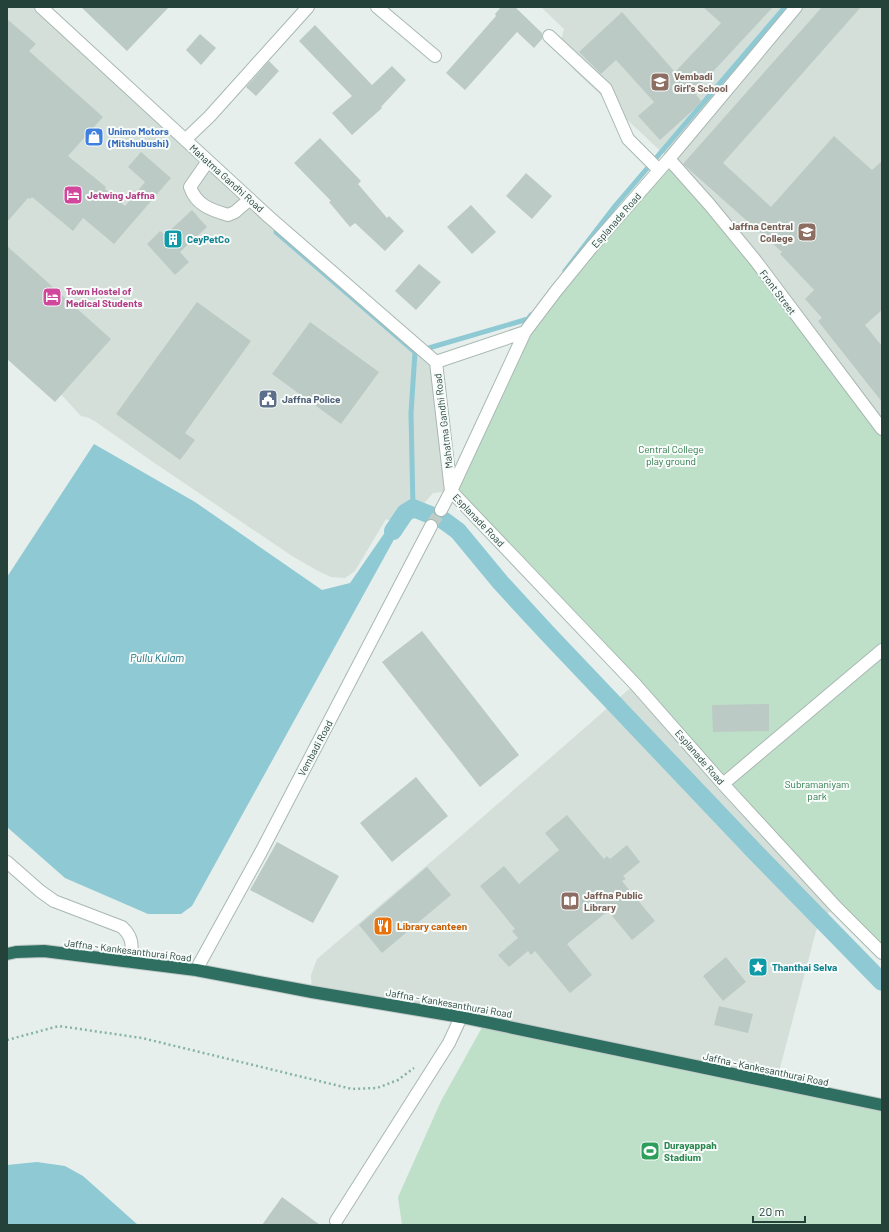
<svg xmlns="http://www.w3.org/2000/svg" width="889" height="1232" viewBox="0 0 889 1232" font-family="Barlow,sans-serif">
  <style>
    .built { fill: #d4dfda }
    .green { fill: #bfe0c8 }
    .water { fill: #8ec9d4 }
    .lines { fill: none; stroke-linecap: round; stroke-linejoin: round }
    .stream { stroke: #8ec9d4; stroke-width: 5 }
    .canal { stroke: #8ec9d4; stroke-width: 18 }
    .building { fill: #bbcac4 }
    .minor-tunnel { stroke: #bfccc8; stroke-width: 12; stroke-dasharray: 12 6; stroke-linecap: butt }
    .minor-casing { stroke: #a8b8b2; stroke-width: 14 }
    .highway-casing { stroke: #c2cac8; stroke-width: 14 }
    .path { stroke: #86b3a5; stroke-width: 2.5; stroke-dasharray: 2 3; stroke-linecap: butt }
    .minor { stroke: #fff; stroke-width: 12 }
    .highway { stroke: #2f6f62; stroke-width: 12 }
    .labels { text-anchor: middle; stroke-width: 4; stroke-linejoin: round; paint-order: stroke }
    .education-label { font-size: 10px; font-weight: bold; fill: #785e54; stroke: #f7fbf9; text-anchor: start }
    .shop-label { font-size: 10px; font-weight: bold; fill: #366cbe; stroke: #f7fbf9; text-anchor: start }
    .street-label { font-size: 10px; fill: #24423a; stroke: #f7fbf9 }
    .hotel-label { font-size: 10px; font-weight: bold; fill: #b23c85; stroke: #f7fbf9; text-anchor: start }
    .culture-label { font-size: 10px; font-weight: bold; fill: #0d838f; stroke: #f7fbf9; text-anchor: start }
    .service-label { font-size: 10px; font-weight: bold; fill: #4e5e75; stroke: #f7fbf9; text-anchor: start }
    .park-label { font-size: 10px; fill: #2d7a4b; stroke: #f7fbf9 }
    .food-label { font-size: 10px; font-weight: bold; fill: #c56008; stroke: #f7fbf9; text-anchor: start }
    .leisure-label { font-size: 10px; font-weight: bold; fill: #27864d; stroke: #f7fbf9; text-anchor: start }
    .water-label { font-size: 11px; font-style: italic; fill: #1c6f80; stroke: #f7fbf9 }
  </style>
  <rect width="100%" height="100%" fill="#e6efeb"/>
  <path class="built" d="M7,7H41L436,362L451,491L433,493L405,525L386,519L355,571L345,578L331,577L318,571L292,556L153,462L96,422L89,418L81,416L7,336Z
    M541,7H882V429L669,159L573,69L561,41L564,29Z
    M635,684L836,907L823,917L816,931L776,1083L312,992L311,975L317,959L446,849Z"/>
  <path class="green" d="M669,159L882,429V953L451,491L525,332Z
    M485,1022L882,1105V1225H402L398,1197L441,1101Z"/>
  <path class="water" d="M94,444L195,502L322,590L350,583L388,528L397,534L192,906L181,914H148L65,878L7,827V577Z
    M37,1162L65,1166L83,1176L138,1225H7V1165Z"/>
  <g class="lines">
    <path class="stream" d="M276,232L415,352L411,413L413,508
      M565,271L615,206L785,7
      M415,352L528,319L531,315"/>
    <path class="canal" d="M393,531L405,513L413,508L443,520L458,531L501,583L548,634L757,854L882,982"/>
  </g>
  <path class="building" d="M81,7H169L127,51Z
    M501,7H515L542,33V39L534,48L517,32L465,90L446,73L496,16L495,14Z
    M703,7H773L694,92L702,102L660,140L638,116L654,102L616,60L601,74L579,52L622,12L675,72L721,23Z
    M822,7H861L723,163L771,207L834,136L872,170L882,161V310L865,325L882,346V402L818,321L822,318L805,299L814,290L780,254L782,252L683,164Z
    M7,19L36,44L29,51L103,117L68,156L106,187L105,189L125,206L145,182L128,167L141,152L171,178L114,244L83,218L73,231L32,197L30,199L28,198L7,222Z
    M315,25L372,85L392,66L406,80L381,107L382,108L352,135L332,113L352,96L299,41Z
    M200,34L216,48L201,65L186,50Z
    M269,61L279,71L256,96L246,87Z
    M320,138L361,181L358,184L387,218L389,216L404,231L385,251L355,223L350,227L329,202L331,201L294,163Z
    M526,173L552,196L532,219L506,196Z
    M471,205L496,232L472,254L447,227Z
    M192,210L207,227L180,252L189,262L175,275L147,244L160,231L165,235Z
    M7,246L111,339L55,402L7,359Z
    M419,264L441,282L416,310L395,291Z
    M197,302L251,341L185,433L195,440L180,460L116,414Z
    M310,322L379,372L341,424L272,374Z
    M422,631L519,755L480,787L382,662Z
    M769,704V731L713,732L712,705Z
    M416,777L448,816L392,862L360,823Z
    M567,815L604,859L607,856L610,859L627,845L640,862L623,876L626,879L622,881L655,921L632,940L608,911L567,944L592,975L570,993L535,951L531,955L528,951L509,967L498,955L518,938L512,931L515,929L480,886L504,866L519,884L559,850L545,833Z
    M277,842L339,876L313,923L250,890Z
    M427,867L451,895L382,953L359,925Z
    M726,957L746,982L723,1001L703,976Z
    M719,1006L753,1014L748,1033L714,1025Z
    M282,1197L320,1225H262Z"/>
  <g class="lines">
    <path class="minor-tunnel" d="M431,526L441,510"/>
    <defs>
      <path id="minor" d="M41,7L269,217L436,362L451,491L441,510
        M377,7L435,56
        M796,7L669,159L591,248L556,291L525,332L451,491L635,684L723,784L836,907L882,953
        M549,36L606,89L628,139L659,170
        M185,140L210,116L308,7
        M669,159L709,204L755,260L882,429
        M208,161L190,187C196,205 211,210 228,215L235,212L250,199
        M436,362L525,332
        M723,784L882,650
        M7,862L40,891L54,901L122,927C134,938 132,947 131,962
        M196,970L261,852L431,526
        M336,1221L449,1043L461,1017"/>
      <path id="highway" d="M7,954L16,952L44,951L196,970L312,992L461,1017L882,1105"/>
    </defs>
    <use href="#minor" class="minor-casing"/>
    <use href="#highway" class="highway-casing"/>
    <path class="path" d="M7,1040L59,1026L142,1038L352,1089L377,1088L398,1080L414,1068"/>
    <use href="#minor" class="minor"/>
    <use href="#highway" class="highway"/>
  </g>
  <defs>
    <symbol id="school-square" viewBox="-11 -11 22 22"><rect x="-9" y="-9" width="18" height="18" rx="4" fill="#8d6e63" stroke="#f7fbf9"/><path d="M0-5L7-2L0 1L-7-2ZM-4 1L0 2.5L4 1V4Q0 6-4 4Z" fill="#fff"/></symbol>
    <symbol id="shop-square" viewBox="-11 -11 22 22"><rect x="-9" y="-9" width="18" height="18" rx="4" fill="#3f7fe0" stroke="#f7fbf9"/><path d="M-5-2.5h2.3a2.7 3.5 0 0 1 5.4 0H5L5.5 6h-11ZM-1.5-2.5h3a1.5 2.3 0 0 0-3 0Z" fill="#fff"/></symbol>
    <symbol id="hotel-square" viewBox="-11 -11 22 22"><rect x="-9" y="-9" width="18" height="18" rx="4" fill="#d1479c" stroke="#f7fbf9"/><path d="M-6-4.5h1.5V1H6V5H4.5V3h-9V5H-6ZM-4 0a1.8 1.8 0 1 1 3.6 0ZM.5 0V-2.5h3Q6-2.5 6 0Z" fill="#fff"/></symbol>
    <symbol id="building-square" viewBox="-11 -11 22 22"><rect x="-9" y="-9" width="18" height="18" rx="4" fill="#0f9aa8" stroke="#f7fbf9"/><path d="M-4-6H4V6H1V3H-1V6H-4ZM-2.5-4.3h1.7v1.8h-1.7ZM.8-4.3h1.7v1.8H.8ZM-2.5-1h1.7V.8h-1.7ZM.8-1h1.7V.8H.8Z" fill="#fff"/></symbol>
    <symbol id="civic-square" viewBox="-11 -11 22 22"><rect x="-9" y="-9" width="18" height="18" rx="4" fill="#5c6f8a" stroke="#f7fbf9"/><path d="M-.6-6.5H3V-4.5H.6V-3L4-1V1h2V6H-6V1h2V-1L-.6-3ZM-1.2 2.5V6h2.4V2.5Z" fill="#fff"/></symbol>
    <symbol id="library-square" viewBox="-11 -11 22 22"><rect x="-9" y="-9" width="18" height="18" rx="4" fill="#8d6e63" stroke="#f7fbf9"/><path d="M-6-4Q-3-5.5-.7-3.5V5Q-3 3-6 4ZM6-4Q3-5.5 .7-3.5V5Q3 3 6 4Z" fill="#fff"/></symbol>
    <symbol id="restaurant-square" viewBox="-11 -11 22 22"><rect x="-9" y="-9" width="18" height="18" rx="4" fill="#e8710a" stroke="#f7fbf9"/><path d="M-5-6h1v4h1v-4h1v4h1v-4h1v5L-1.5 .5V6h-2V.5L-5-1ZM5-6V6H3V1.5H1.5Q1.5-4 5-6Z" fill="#fff"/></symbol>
    <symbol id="sight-square" viewBox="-11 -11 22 22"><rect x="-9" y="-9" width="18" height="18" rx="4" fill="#0f9aa8" stroke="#f7fbf9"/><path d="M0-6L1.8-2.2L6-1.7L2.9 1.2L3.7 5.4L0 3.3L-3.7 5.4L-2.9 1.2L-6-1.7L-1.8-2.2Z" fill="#fff"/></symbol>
    <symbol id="stadium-square" viewBox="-11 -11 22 22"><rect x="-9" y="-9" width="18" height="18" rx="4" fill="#2e9e5b" stroke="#f7fbf9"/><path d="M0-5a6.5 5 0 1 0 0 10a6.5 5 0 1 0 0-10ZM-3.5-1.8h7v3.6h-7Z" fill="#fff"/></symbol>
  </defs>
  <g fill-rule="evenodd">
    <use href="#school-square" x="649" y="71" width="22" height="22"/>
    <use href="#shop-square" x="83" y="126" width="22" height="22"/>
    <use href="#hotel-square" x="62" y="184" width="22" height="22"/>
    <use href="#school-square" x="796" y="221" width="22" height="22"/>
    <use href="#building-square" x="162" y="228" width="22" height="22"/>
    <use href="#hotel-square" x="41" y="286" width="22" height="22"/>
    <use href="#civic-square" x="257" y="388" width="22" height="22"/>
    <use href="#library-square" x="559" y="890" width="22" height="22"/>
    <use href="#restaurant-square" x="372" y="915" width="22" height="22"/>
    <use href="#sight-square" x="747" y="956" width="22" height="22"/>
    <use href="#stadium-square" x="639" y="1140" width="22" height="22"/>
  </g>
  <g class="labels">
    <g class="education-label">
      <text x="674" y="80">Vembadi<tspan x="674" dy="12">Girl's School</tspan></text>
      <text x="793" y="230" text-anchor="end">Jaffna Central<tspan x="793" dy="12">College</tspan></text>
      <text x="584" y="899">Jaffna Public<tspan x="584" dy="12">Library</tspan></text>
    </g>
    <g class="shop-label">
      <text x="108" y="135">Unimo Motors<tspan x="108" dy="12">(Mitshubushi)</tspan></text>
    </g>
    <g class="street-label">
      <text transform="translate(227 178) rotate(42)" y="4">Mahatma Gandhi Road</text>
      <text transform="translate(616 220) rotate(-49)" y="4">Esplanade Road</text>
      <text transform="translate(778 292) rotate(53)" y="4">Front Street</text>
      <text transform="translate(443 421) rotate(-97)" y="4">Mahatma Gandhi Road</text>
      <text transform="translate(479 520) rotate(46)" y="4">Esplanade Road</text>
      <text transform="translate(315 748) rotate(-62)" y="4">Vembadi Road</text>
      <text transform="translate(700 757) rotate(49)" y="4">Esplanade Road</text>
      <text transform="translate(128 950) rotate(7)" y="4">Jaffna - Kankesanthurai Road</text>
      <text transform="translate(449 1003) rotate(10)" y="4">Jaffna - Kankesanthurai Road</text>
      <text transform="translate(766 1069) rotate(12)" y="4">Jaffna - Kankesanthurai Road</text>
    </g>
    <g class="hotel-label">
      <text x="87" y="199">Jetwing Jaffna</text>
      <text x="66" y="295">Town Hostel of<tspan x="66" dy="12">Medical Students</tspan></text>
    </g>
    <g class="culture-label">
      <text x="187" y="243">CeyPetCo</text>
      <text x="772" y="971">Thanthai Selva</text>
    </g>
    <g class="service-label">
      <text x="282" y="403">Jaffna Police</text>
    </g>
    <g class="park-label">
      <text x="671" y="453">Central College<tspan x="671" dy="12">play ground</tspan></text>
      <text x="817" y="788">Subramaniyam<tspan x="817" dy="12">park</tspan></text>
    </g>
    <g class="food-label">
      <text x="397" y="930">Library canteen</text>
    </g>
    <g class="leisure-label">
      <text x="664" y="1149">Durayappah<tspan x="664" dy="12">Stadium</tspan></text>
    </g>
    <g class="water-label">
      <text x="157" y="662">Pullu Kulam</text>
    </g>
  </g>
  <rect width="889" height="1232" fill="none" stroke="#24423a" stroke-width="16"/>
  <path d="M753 1216v6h52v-6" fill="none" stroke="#24423a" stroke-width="2"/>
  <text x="759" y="1216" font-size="12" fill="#24423a" stroke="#f7fbf9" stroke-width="3" paint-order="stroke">20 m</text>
</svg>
